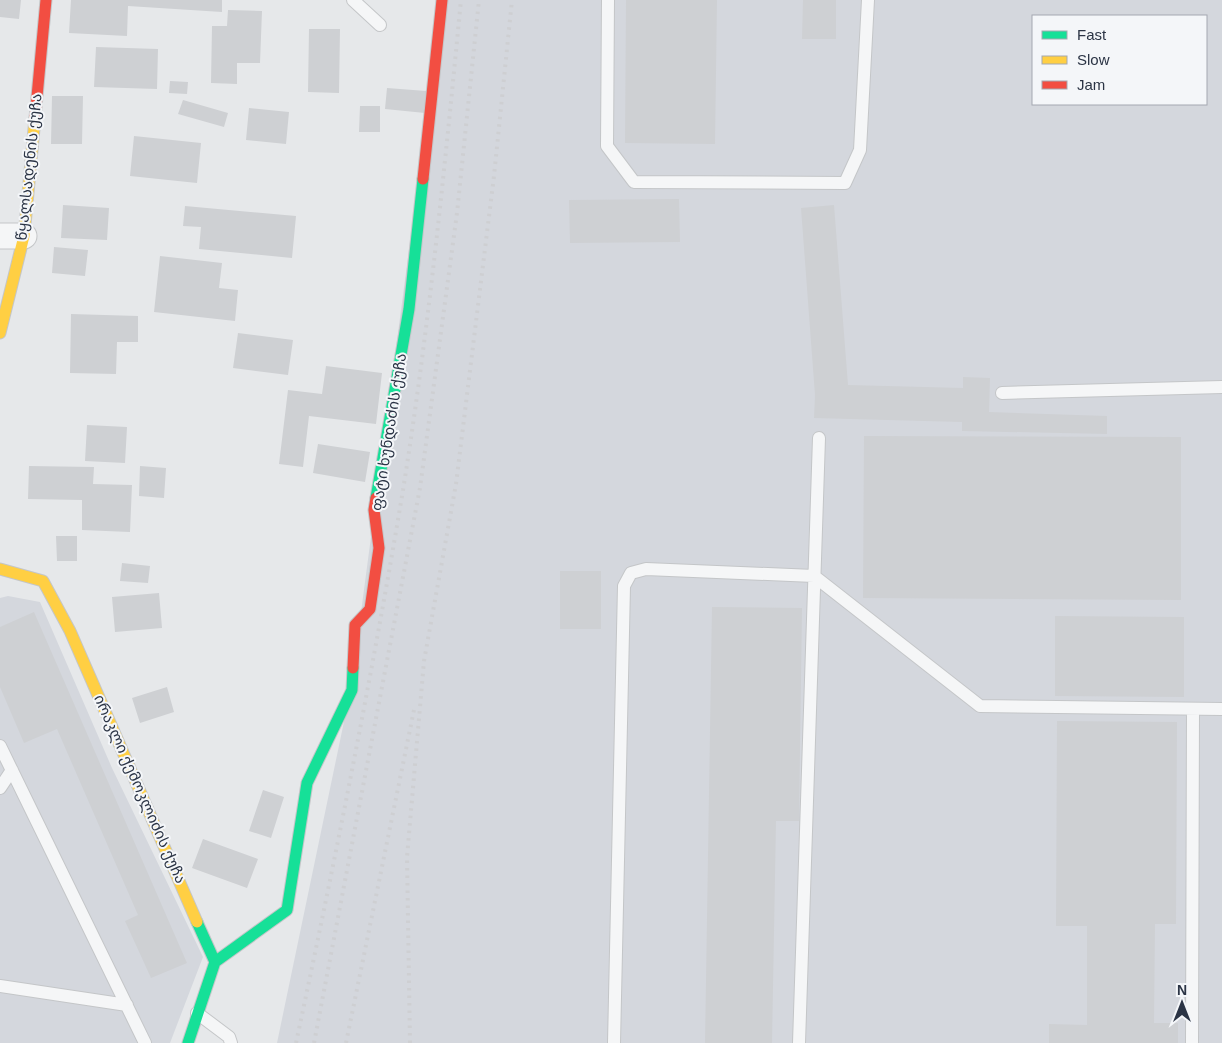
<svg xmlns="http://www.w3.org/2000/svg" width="1222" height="1043" viewBox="0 0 1222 1043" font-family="Helvetica,'Noto Sans Georgian',sans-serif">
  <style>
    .built { fill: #d4d7dd; fill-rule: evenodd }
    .building { fill: #ced0d3 }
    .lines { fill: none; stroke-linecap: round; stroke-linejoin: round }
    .lane-casing { stroke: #c4c6c8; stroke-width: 14 }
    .street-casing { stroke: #c4c6c8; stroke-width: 27 }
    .fast-casing { stroke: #c4c6c8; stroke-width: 13 }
    .slow-casing { stroke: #c4c6c8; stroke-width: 13 }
    .jam-casing { stroke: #c4c6c8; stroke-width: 13 }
    .lane { stroke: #f5f6f7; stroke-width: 12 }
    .street { stroke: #f5f6f7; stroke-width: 25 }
    .fast { stroke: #16e098; stroke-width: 11 }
    .slow { stroke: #ffcf43; stroke-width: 11 }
    .jam { stroke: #f24e42; stroke-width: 11 }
    .rail { stroke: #cecfd2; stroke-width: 4; stroke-dasharray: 2.5 5; stroke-linecap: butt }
    .labels { text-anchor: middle; stroke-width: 4; stroke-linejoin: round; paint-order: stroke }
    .street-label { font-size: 15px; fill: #2b3445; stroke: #f4f6f9 }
  </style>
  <rect width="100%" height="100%" fill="#e6e8ea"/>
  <path class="built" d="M442,0H1222V1043H277L351,688ZM1033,16H1206V104H1033Z
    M8,596L40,602L112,768L203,957L170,1043H0V598Z"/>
  <path class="building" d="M0,0H21L19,19L0,17Z
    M71,0H222V12L128,6L127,36L69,33Z
    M626,0H717L715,144L625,143Z
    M803,0H836V39H802Z
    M228,10L262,11L260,63H237V84L211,83L212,26H227Z
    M309,29H340L339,93L308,92Z
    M96,47L158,49L157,89L94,87Z
    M170,81L188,82L187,94L169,93Z
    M387,88L426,91L425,113L385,109Z
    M52,96H83L82,144H51Z
    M183,100L228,113L224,127L178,114Z
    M360,106H380V132H359Z
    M249,108L289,112L286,144L246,140Z
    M134,136L201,143L197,183L130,176Z
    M679,199L680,242L570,243L569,200Z
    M63,205L109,208L107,240L61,238Z
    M834,205L848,385L963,388V377L990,378L989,412L1107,416V434L962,431V422L814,418L815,395L801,208Z
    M185,206L296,216L292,258L199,249L201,227L183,226Z
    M54,247L88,250L85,276L52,273Z
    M160,256L222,263L219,288L238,290L235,321L154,312Z
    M71,314L138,316V342H117L116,374L70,373Z
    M238,333L293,340L288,375L233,368Z
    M326,366L382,373L376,424L309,416L303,467L279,464L288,390L322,394Z
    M87,425L127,427L125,463L85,461Z
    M864,436L1181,437V600L863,598Z
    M318,444L370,452L365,482L313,473Z
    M29,466L94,467L93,484L132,485L130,532L82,530V500L28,499Z
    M140,466L166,468L164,498L139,496Z
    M56,536H77V561H57Z
    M122,563L150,566L148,583L120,581Z
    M560,571H601V629H560Z
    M159,593L162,628L115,632L112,597Z
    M712,607L802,608L799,821H776L772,1043H705Z
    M34,612L187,963L151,978L125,921L138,915L57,729L24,743L0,687V627Z
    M1055,616L1184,617V697L1055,696Z
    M167,687L174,712L140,723L132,698Z
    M1057,721L1177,722L1176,924H1155L1154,1023H1178V1043H1049V1024L1087,1025V926H1056Z
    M263,790L284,797L271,838L249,831Z
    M203,839L258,859L247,888L192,868Z"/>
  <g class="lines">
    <defs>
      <path id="lane" d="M353,0L380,25
        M608,0L607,146L634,182L845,183L860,150L868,0
        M1002,393L1222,387
        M0,746L145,1043
        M0,788L12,770
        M0,986L127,1005
        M197,1013L229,1037L231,1043
        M614,1043L624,586L631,573L646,569L814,576L980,706L1222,709
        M799,1043L819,438
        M1192,1043L1193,709"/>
      <path id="street" d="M0,236H24"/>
      <path id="fast" d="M376,498L409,309L423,179
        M215,962L287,910L307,783L352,690L353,668
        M188,1043L215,962L197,922"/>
      <path id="slow" d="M0,333L24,236L35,118
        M0,569L43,581L70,631L197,922"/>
      <path id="jam" d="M35,118L46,0
        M423,179L442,0
        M353,668L355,625L370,609L379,548L374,510L376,498"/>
    </defs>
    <use href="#lane" class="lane-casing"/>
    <use href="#street" class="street-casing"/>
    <use href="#fast" class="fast-casing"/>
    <use href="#slow" class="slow-casing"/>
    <use href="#jam" class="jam-casing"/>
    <use href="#lane" class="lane"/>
    <use href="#street" class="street"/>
    <use href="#fast" class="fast"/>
    <use href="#slow" class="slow"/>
    <use href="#jam" class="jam"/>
    <path class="rail" d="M296,1043C335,860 372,676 403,490C429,328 445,164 461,0
      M314,1043L420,488L457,213L479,0
      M346,1043L414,710
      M410,1043L407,857L424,661L456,484L494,176L512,0"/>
  </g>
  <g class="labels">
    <g class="street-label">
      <text transform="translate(29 167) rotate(-84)" y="5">წყალსადენის ქუჩა</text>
      <text transform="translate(389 432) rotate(-81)" y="5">ფატი ხუნდაძის ქუჩა</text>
      <text transform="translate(140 789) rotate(66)" y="5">ირაკლი ქემოკლიძის ქუჩა</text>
    </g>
  </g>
  <rect x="1032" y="15" width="175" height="90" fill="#f4f6f9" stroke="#a4a8b1"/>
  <rect x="1042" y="31" width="25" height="8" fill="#16e098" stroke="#a4a8b1"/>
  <text x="1077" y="40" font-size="15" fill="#2b3445">Fast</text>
  <rect x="1042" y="56" width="25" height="8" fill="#ffcf43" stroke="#a4a8b1"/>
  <text x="1077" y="65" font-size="15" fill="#2b3445">Slow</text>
  <rect x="1042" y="81" width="25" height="8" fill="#f24e42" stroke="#a4a8b1"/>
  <text x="1077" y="90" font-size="15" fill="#2b3445">Jam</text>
  <g transform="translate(1182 1003)" stroke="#f4f6f9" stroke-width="4" paint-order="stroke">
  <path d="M0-4L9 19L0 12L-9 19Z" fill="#2b3445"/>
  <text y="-8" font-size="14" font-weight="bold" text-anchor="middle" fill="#2b3445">N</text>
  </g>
</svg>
